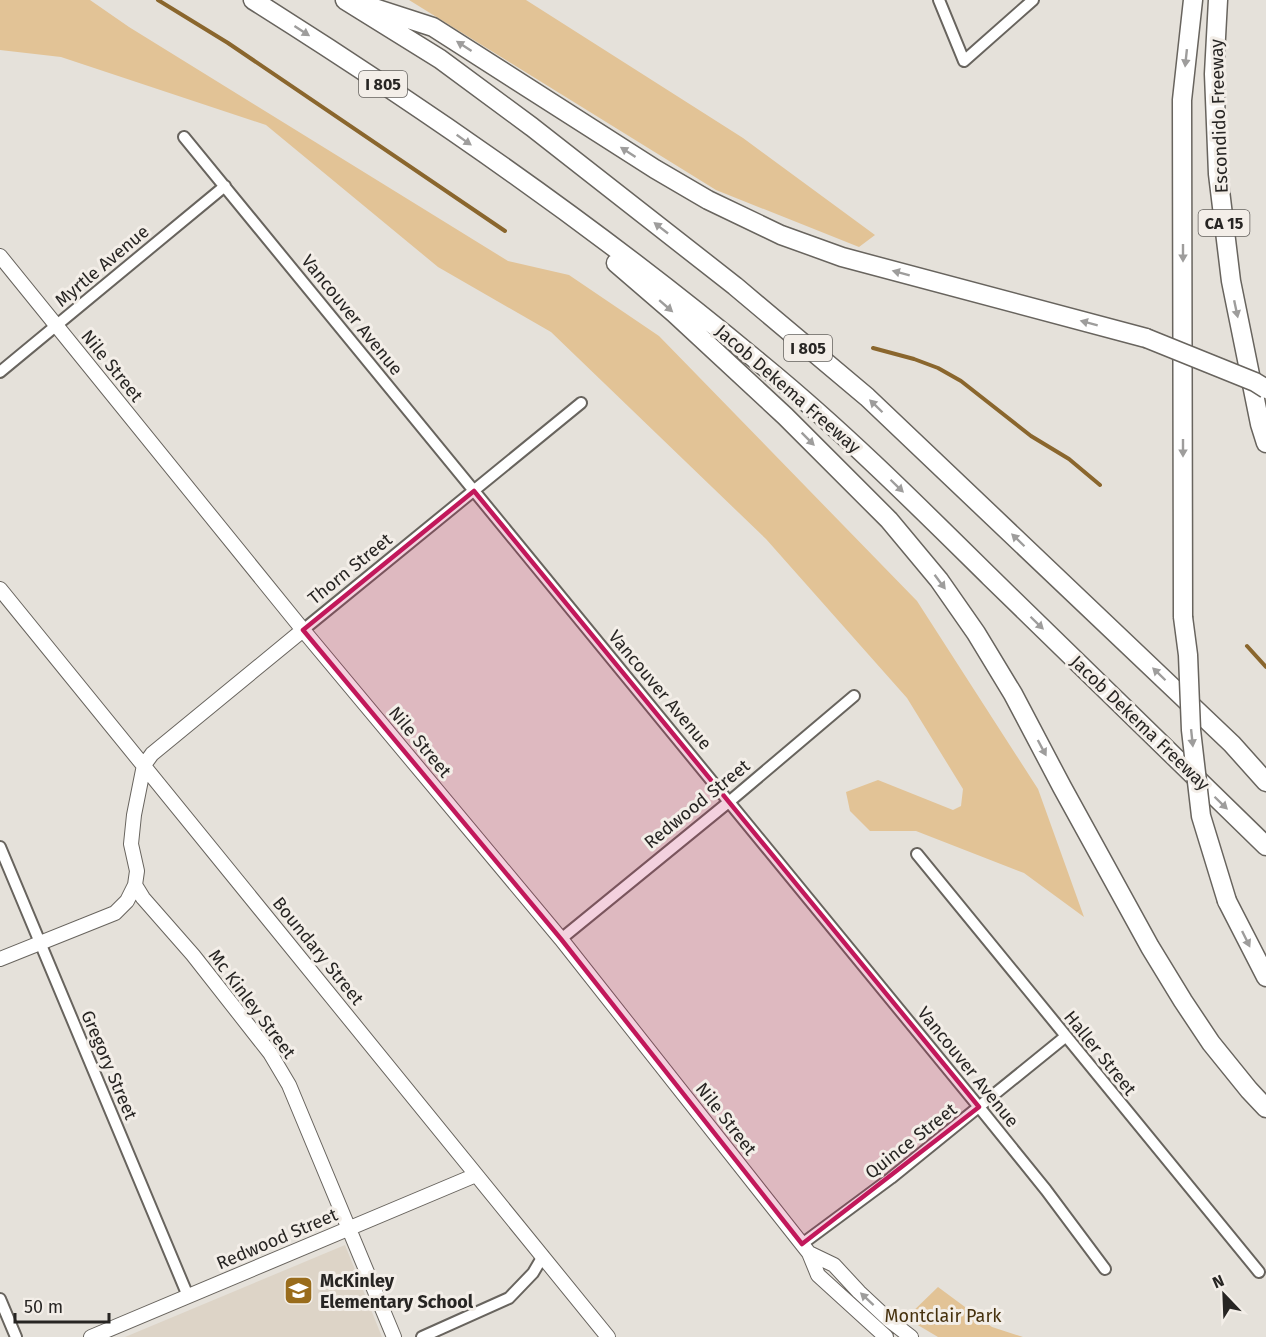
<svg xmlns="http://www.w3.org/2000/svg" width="1266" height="1337" viewBox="0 0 1266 1337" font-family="'Fira Sans',sans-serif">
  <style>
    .built { fill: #ddd4c7 }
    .green { fill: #e2c396 }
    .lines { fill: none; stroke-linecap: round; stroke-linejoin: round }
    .stream { stroke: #8a662d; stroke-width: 4 }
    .street-casing { stroke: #68645e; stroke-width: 14 }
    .secondary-casing { stroke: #68645e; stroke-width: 16 }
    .highway-casing { stroke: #68645e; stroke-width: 21 }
    .street { stroke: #fff; stroke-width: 10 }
    .secondary { stroke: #fff; stroke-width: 14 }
    .highway { stroke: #fff; stroke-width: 18 }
    .highway-bridge-casing { stroke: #68645e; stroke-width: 21; stroke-linecap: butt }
    .highway-bridge { stroke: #fff; stroke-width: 18 }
    .oneway { fill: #9e9d9c }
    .marked { fill: #c2185b; fill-opacity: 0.2; stroke: #c2185b; stroke-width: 4.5; stroke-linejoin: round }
    .labels { text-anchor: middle; stroke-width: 6; stroke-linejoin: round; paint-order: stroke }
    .shield { fill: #f3eee8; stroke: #64615e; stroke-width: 1.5 }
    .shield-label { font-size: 16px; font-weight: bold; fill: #272523 }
    .street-label { font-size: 18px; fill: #272523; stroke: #f3eee8 }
    .poi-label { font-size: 18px; font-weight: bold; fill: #272523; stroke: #f3eee8; text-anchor: start }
    .park-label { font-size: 18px; fill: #46310e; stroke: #f3eee8 }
  </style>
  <rect width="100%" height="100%" fill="#e5e1da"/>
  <path class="built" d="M345,1245L382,1337H125Z"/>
  <path class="green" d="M0,0H90L129,27L508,261L569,275L659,336L917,601L1038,789L1084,917L1024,873L916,831H870L850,811L846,792L878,780L953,810L961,806L963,789L907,698L766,539L551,332L438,267L266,125L61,57L0,50Z
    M409,0H526L743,138L875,235L859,247L716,190Z
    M938,1287L992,1327L1023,1337H938L906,1318Z"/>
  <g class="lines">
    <path class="stream" d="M158,0L228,43L505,231
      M873,348L914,359L938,368L961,381L1031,436L1069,459L1100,485
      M1247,646L1266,667"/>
    <defs>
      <path id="street" d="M939,0L964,61L1033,0
        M184,137L979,1107L1046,1190L1105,1269
        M0,372L225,186
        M303,630L581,403
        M0,847L188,1296
        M917,854L1259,1272
        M561,939L730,801L854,696
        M802,1244L891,1178L1065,1037
        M0,1299L16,1337
        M422,1337L509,1298L533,1273L543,1256"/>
      <path id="secondary" d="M0,256L303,630L561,939L809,1253L818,1275L886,1337
        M0,589L608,1337
        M303,630L152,754L144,765L134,815L131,844L137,871L135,885L143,898L193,955L270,1053L289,1085L394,1337
        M0,959L115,913L127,901L135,885
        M809,1253L834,1265L859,1292L889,1320L911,1337
        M91,1337L476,1175"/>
      <path id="highway" d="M253,0C431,112 605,233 766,368C845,433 917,505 990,577C1082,667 1174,756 1266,846
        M345,0L440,59L532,127L735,286L867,397L1232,744L1266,782
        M1218,0L1214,74L1218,174L1231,281L1260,424L1266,443
        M365,5L433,27L655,169L708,200L781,235L842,257L1146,338
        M616,263L674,313L785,416L889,520L939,580L976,633L1013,694L1062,787L1150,947L1183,1001L1211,1043L1249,1090L1266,1108
        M1183,617L1182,100L1193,0
        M1227,901L1266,977"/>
    </defs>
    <use href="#street" class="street-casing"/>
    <use href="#secondary" class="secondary-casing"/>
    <use href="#highway" class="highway-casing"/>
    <use href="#street" class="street"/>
    <use href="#secondary" class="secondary"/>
    <use href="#highway" class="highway"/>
    <defs>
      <path id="highway-bridge" d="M1146,338L1255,382L1266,389
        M1183,617L1188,655L1191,730L1201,816L1227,901"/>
    </defs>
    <use href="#highway-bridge" class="highway-bridge-casing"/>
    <use href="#highway-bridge" class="highway-bridge"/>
  </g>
  <defs><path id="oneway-solid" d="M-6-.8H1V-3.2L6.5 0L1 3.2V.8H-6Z" transform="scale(1.5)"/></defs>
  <g class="oneway">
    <use href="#oneway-solid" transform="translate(302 31) rotate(33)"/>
    <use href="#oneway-solid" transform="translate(464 46) rotate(-147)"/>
    <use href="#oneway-solid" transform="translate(1186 58) rotate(96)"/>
    <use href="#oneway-solid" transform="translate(464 140) rotate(35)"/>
    <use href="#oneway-solid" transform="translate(628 152) rotate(-147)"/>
    <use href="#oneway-solid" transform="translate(661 228) rotate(-142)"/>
    <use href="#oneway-solid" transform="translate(1183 253) rotate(90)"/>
    <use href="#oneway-solid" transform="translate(901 273) rotate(-165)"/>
    <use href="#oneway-solid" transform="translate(666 306) rotate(41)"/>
    <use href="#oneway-solid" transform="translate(1236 309) rotate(78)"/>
    <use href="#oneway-solid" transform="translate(1089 323) rotate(-165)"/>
    <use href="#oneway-solid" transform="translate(876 406) rotate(-136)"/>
    <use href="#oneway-solid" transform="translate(808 439) rotate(45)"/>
    <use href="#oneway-solid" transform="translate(1183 448) rotate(90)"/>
    <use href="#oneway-solid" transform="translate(897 486) rotate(44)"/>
    <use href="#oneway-solid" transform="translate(1018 540) rotate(-136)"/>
    <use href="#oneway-solid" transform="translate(940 582) rotate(53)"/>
    <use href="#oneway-solid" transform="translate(1037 623) rotate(44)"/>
    <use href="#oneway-solid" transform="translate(1159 674) rotate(-136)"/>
    <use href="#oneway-solid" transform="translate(1192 738) rotate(84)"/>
    <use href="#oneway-solid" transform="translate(1042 748) rotate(62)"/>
    <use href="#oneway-solid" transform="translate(1221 803) rotate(44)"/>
    <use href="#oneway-solid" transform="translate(1246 939) rotate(64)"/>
    <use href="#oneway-solid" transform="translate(867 1299) rotate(-137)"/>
  </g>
  <path class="marked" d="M474,491L979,1107L802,1244L561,939L303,630Z"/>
  <defs>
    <symbol id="school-square" viewBox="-11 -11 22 22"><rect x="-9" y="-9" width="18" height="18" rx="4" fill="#996c1c" stroke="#f3eee8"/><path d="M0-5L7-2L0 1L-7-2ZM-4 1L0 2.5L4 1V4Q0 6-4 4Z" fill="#fff"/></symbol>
  </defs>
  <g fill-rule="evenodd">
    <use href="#school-square" x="282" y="1274" width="33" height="33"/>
  </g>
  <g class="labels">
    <g class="shield">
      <rect x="359" y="71" width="48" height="26" rx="4.5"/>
      <rect x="1198.5" y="210" width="51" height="26" rx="4.5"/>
      <rect x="784" y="335" width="48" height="26" rx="4.5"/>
    </g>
    <g class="shield-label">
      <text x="383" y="90">I 805</text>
      <text x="1224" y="229">CA 15</text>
      <text x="808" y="354">I 805</text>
    </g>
    <g class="street-label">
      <text transform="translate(1219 116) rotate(-92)" y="6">Escondido Freeway</text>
      <text transform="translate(102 266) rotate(-40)" y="6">Myrtle Avenue</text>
      <text transform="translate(352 315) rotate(51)" y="6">Vancouver Avenue</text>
      <text transform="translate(112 366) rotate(51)" y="6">Nile Street</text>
      <text transform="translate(788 389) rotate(41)" y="6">Jacob Dekema Freeway</text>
      <text transform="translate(350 569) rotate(-39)" y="6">Thorn Street</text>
      <text transform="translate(660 690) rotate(50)" y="6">Vancouver Avenue</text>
      <text transform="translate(1140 723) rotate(44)" y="6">Jacob Dekema Freeway</text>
      <text transform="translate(420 742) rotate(50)" y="6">Nile Street</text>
      <text transform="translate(697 804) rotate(-39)" y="6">Redwood Street</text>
      <text transform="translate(318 951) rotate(51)" y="6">Boundary Street</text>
      <text transform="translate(252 1004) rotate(53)" y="6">Mc Kinley Street</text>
      <text transform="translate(1100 1053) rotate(51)" y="6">Haller Street</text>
      <text transform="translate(109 1065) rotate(67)" y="6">Gregory Street</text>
      <text transform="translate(968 1067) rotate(51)" y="6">Vancouver Avenue</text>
      <text transform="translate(726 1119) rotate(52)" y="6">Nile Street</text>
      <text transform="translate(911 1141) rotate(-38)" y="6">Quince Street</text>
      <text transform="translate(277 1239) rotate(-23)" y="6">Redwood Street</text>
    </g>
    <g class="poi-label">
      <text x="320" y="1287">McKinley<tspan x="320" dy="21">Elementary School</tspan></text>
    </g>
    <g class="park-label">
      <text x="943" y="1322">Montclair Park</text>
    </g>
  </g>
  <g transform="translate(1224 1295) rotate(337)" stroke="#f3eee8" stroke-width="4.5" paint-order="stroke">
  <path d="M0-4.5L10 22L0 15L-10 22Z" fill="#272523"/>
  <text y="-9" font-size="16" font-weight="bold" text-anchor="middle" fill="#272523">N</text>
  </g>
  <path d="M15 1313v9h94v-9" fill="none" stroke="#272523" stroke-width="3"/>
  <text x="24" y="1313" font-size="18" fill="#272523" stroke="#f3eee8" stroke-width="4.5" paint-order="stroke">50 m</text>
</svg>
